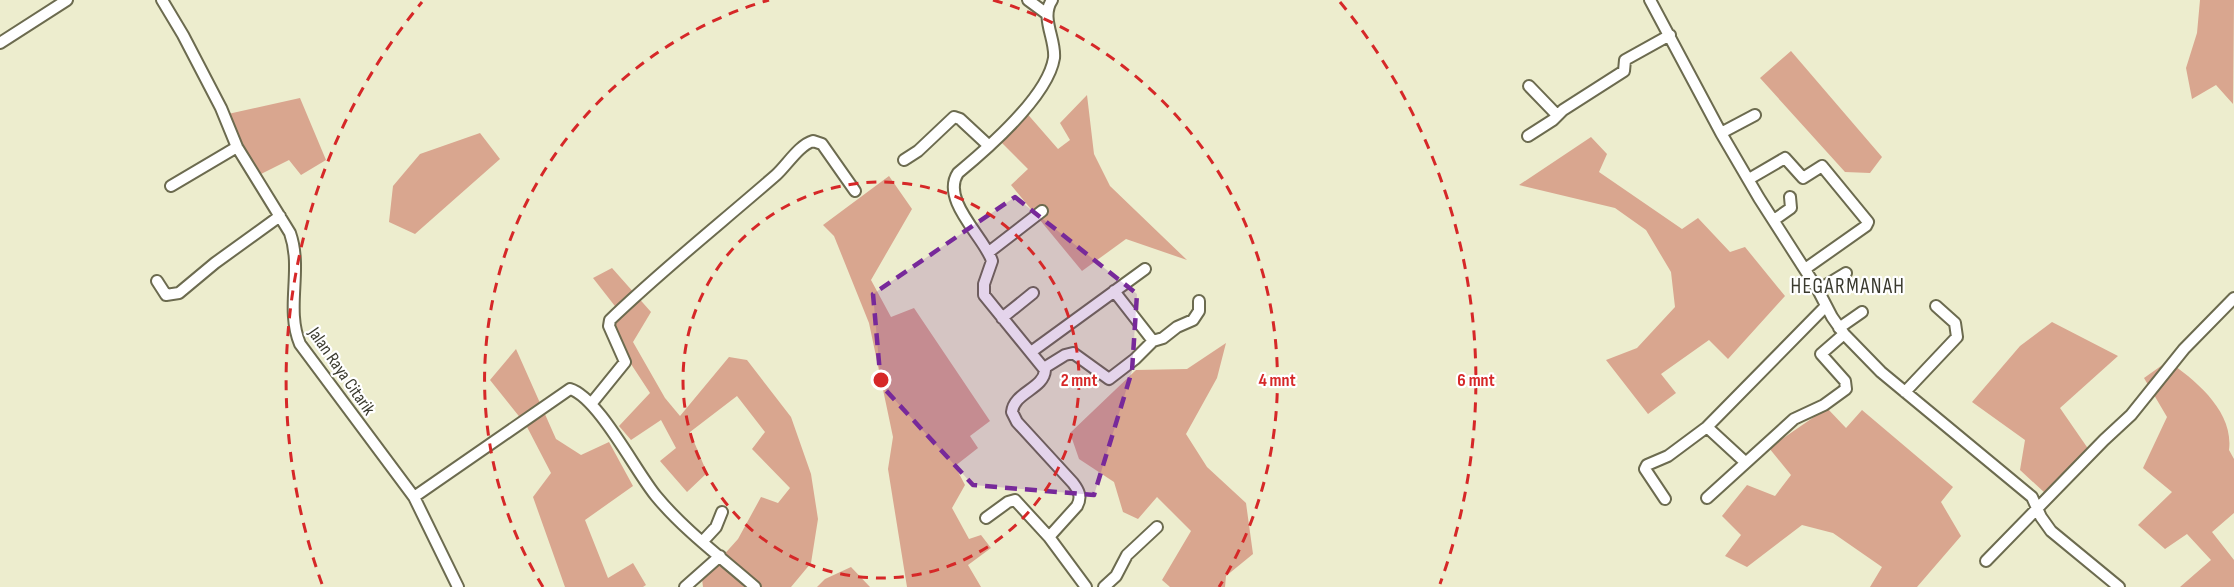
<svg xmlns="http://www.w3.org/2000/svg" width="2234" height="587" viewBox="0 0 2234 587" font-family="'Sofia Sans Condensed',sans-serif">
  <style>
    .forest { fill: #d9a68f }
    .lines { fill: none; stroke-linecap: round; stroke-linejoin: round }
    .minor-casing { stroke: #6c6b4f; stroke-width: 14 }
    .minor { stroke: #fff; stroke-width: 10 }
    .marked { fill: #77299a; fill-opacity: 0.2; stroke: #77299a; stroke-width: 4.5; stroke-dasharray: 12 8; stroke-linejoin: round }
    .ring { fill: none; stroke: #d62828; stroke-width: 3; stroke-dasharray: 10 8 }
    .labels { text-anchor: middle; stroke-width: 4.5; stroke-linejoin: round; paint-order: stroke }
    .street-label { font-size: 18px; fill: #3a3a2e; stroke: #fff }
    .quarter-label { font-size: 21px; letter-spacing: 1.5px; fill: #3a3a2e; stroke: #fff }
    .centre { fill: #d62828; stroke: #fff; stroke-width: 3 }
    .ring-label { font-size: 18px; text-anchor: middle; font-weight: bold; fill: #d62828; stroke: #fff; stroke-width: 4.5; stroke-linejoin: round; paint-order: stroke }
  </style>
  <rect width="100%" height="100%" fill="#ededce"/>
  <path class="forest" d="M2200,0H2234L2233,104L2216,85L2192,99L2186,68L2197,33Z
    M1791,51L1882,157L1870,173L1845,172L1760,78Z
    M1087,95L1094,154L1110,186L1187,260L1126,239L1082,271L1011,185L1028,169L998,139L1024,110L1058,149L1070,140L1060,123Z
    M300,98L326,160L301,175L289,160L259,175L233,142L228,114Z
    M480,133L500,159L415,234L389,222L393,186L420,154Z
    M1591,137L1607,154L1599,172L1682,229L1698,218L1730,252L1745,247L1785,296L1728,359L1709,340L1661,374L1676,393L1648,414L1606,360L1637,348L1675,307L1671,272L1646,230L1615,208L1519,185Z
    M889,176L912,209L871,280L891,317L914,308L990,421L970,436L978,448L955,466L965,485L952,508L969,539L981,535L991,548L968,565L981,587H907L888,469L893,437L869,323L834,236L823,225Z
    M612,268L651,312L633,342L665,398L680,416L729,357L747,360L791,417L811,474L818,519L811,563L791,587H703L702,579L738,539L761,497L778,503L790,488L752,449L765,432L737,396L690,432L707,473L687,492L660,461L676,448L661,420L631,440L619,426L650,393L610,332L618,310L593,278Z
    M2052,322L2118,356L2060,408L2089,450L2045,493L2020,470L2025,440L1972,402L2020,346Z
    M1226,343L1217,378L1186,434L1207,467L1246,503L1253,554L1226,576L1225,587H1170L1162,580L1191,531L1157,497L1138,519L1123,512L1114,482L1079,459L1070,433L1136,370L1187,369Z
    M516,349L556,439L581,455L609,442L633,486L585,520L608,578L633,563L646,585L643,587H565L533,497L551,473L526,425L490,380Z
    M2168,361C2195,380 2234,411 2229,450L2234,459V513L2212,532L2234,560V587H2180L2211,560L2187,534L2165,549L2138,525L2172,492L2143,468L2167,417L2144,378Z
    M1827,408L1846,428L1862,410L1953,487L1941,502L1961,536L1917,587H1870L1882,567L1833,533L1802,525L1747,567L1725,556L1741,535L1722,516L1747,485L1775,496L1791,475L1769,448Z
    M851,567L870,587H817L825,579Z"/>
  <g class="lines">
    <defs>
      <path id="minor" d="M162,0L183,35L221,108L237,147L290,233C303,270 285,308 300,344L414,497L458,587
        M1028,0L1047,14
        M1052,0C1040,18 1056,39 1054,58C1048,96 987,149 958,173C940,200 985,238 992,261L984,284V295L1045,370C1044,389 1014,392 1012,412L1017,422L1073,483C1079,491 1082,497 1077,506L1049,537L1086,587
        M1650,0L1721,133L1759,198L1818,290L1832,317L1844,334L1881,372L2032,497L2041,517L2051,531L2119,587
        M0,43L67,0
        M1529,86L1557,115
        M1721,133L1755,115
        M1528,136L1553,120L1563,110L1624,71L1625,60L1670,35
        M904,160L918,151L954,117L960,119L988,145
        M1749,179L1785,158L1803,178L1822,166L1868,222L1866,226L1805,269
        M171,186L237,147
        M1774,220L1791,208L1790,197
        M989,252L1042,211
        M157,281L166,295L179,293L215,263L280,216
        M1818,290L1846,273
        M1114,291L1153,341
        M1002,318L1033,293
        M1839,328L1862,312
        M1031,352L1145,269
        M1044,368L1065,355L1073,353L1109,379L1135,359L1153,341L1163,338L1177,327L1193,320L1199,311V301
        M1905,392L1957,337L1955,323L1936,306
        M591,404L625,362L609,326L610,320C663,269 721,223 776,175C787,165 799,145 813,141L822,144L855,191
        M1707,427L1745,462
        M414,497L570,389C598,397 636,472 656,496C684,530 722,558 755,587
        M1707,498L1794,419L1824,405L1846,389L1845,381L1821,354L1844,334
        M1665,499L1645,469L1647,465L1668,456L1707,427L1826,306
        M986,518L1008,502L1015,500L1049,537
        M703,541L716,527L722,512
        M1986,561L2104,440L2131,415L2184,349L2234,298
        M685,587L720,556
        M1104,587L1116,576L1127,555L1157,527"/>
    </defs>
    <use href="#minor" class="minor-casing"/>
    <use href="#minor" class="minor"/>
  </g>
  <path class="marked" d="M1015,197L1137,294L1132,371L1094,495L973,485L881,385L873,294Z"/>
  <g class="ring">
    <circle cx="881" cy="380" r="198"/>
    <path d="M543 587A396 396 0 0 1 769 0M993 0A396 396 0 0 1 1219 587"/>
    <path d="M322 584A595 595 0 0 1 422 2M1340 2A595 595 0 0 1 1440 584"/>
  </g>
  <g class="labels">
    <g class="street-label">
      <text transform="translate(342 371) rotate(55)" y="6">Jalan Raya Citarik</text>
    </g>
    <g class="quarter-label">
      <text x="1848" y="293">HEGARMANAH</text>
    </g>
  </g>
  <circle cx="881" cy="380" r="9" class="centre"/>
  <g class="ring-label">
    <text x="1079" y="386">2 mnt</text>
    <text x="1277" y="386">4 mnt</text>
    <text x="1476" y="386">6 mnt</text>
  </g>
</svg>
